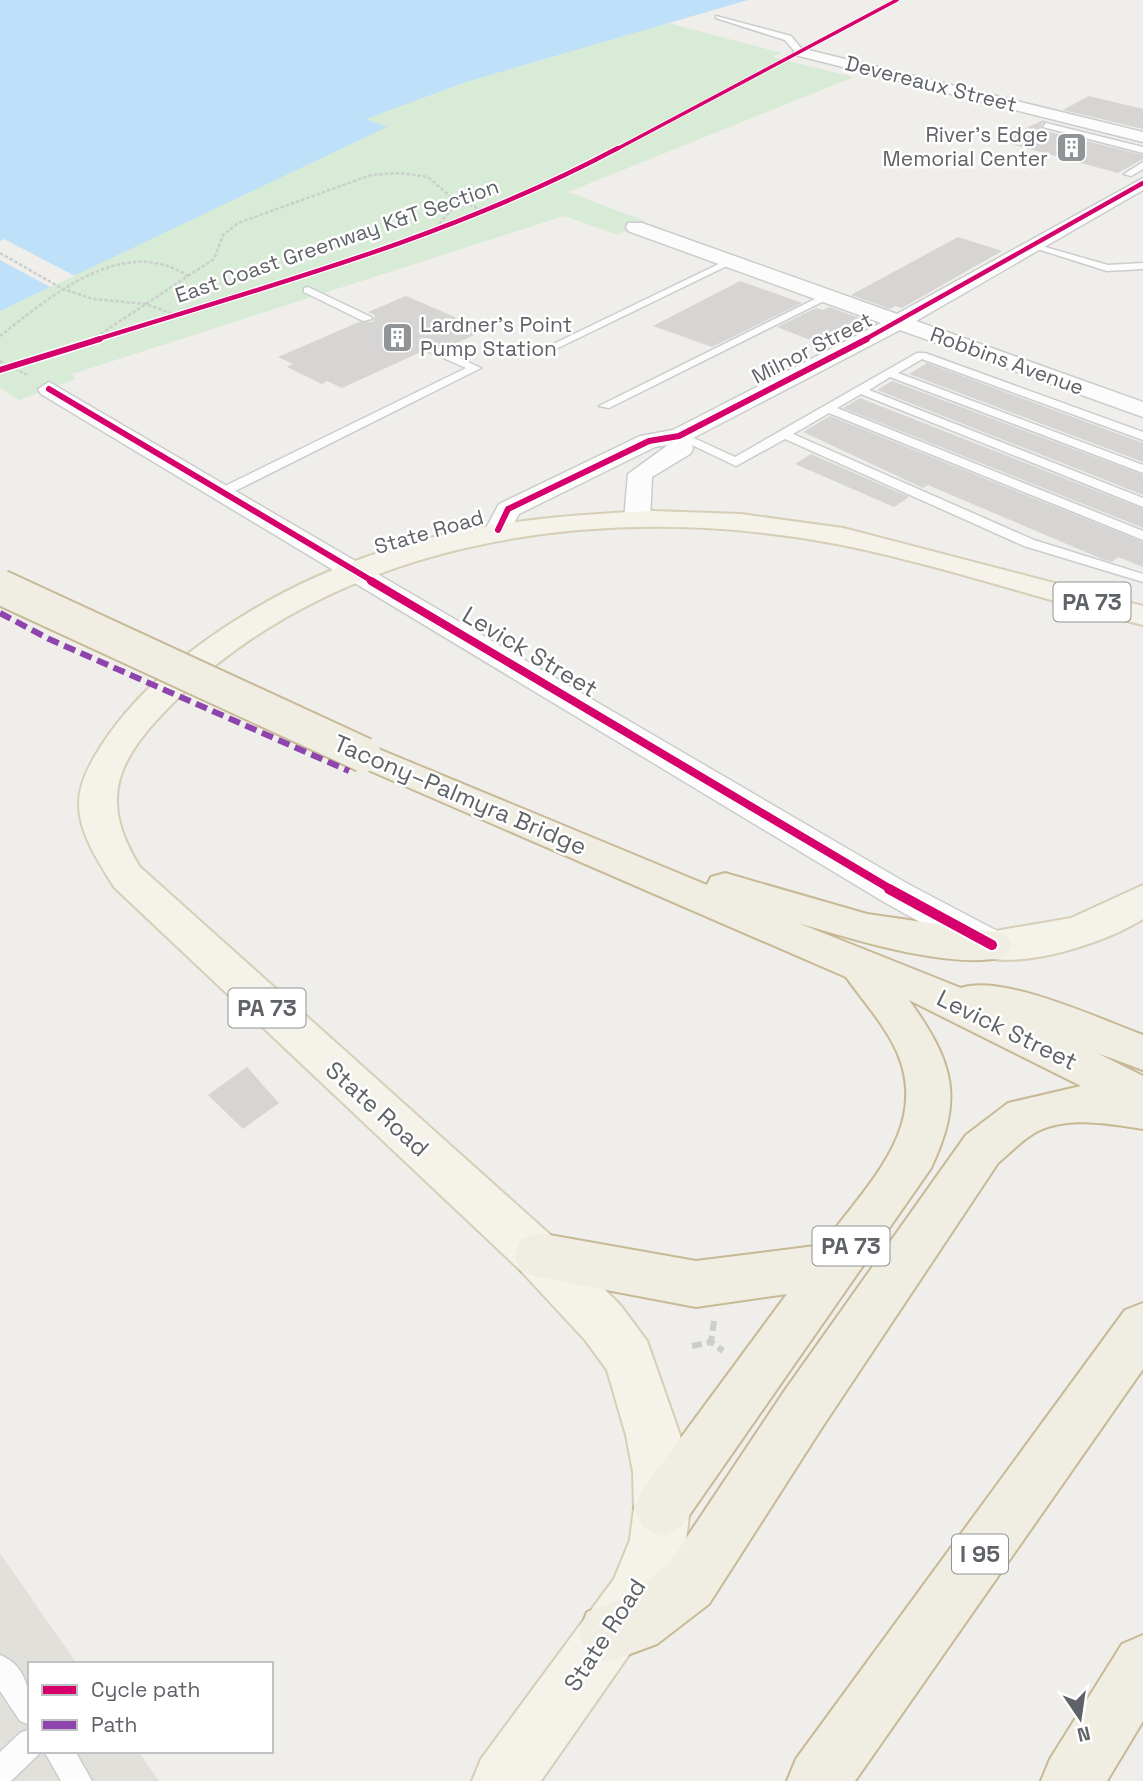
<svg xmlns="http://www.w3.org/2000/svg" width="1143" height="1781" viewBox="0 0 1143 1781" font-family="'Space Grotesk',sans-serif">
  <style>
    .education { fill: #e2e0da }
    .green { fill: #d8ebd6 }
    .water { fill: #bfe0f9 }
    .pier { fill: #efeeea }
    .building { fill: #d6d5d3 }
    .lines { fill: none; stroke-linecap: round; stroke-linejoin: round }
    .lane-casing { stroke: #cbcccc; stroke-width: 3 }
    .street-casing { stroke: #cbcccc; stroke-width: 3 }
    .primary-casing { stroke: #d7ceb8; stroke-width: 4 }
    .highway-casing { stroke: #c8b996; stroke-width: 4 }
    .path-far1 { stroke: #cacfcc; stroke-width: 2.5; stroke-dasharray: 3.5 2; stroke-linecap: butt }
    .path { stroke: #cacfcc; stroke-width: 6; stroke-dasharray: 10 5; stroke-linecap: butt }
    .lane { fill: #fdfcfc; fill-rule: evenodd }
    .street { fill: #fdfcfc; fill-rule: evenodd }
    .primary { fill: #f4f2e9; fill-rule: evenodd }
    .highway { fill: #f0ede3; fill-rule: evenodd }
    .highway-bridge-casing { stroke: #c8b996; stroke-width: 38; stroke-linecap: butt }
    .highway-bridge { stroke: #f0ede3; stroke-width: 34 }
    .quiet { stroke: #8e44ad; stroke-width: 6; stroke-dasharray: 12 6; stroke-linecap: butt }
    .cycleway-far4-casing { stroke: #fff; stroke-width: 5 }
    .cycleway-far3-casing { stroke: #fff; stroke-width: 7 }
    .cycleway-far2-casing { stroke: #fff; stroke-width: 9 }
    .cycleway-far1-casing { stroke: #fff; stroke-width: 11 }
    .cycleway-casing { stroke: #fff; stroke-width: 14 }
    .cycleway-far4 { stroke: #d6006c; stroke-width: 3.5 }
    .cycleway-far3 { stroke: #d6006c; stroke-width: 4.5 }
    .cycleway-far2 { stroke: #d6006c; stroke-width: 6 }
    .cycleway-far1 { stroke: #d6006c; stroke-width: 8 }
    .cycleway { stroke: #d6006c; stroke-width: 10 }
    .labels { text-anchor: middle; stroke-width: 5; stroke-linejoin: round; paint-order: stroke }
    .far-street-label { font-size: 21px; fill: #5f6368; stroke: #fff }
    .far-poi-label { font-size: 21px; fill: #5f6368; stroke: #fff; text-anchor: end }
    .shield { fill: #fff; stroke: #8f9295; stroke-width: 2 }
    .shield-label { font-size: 23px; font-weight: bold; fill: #5f6368 }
    .street-label { font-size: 24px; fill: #5f6368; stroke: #fff }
  </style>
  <rect width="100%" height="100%" fill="#efeeea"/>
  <path class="education" d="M0,1553L77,1664H30V1751H138L159,1781H0Z"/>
  <path class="green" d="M668,23L782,53L772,57L854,77L568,192L645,221L618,235L564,216L72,374L76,379L19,400L0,388V311L50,287L0,241L385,126L365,119L466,82Z"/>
  <path class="water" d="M0,0H748L466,82L366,119L387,127L0,311Z"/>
  <path class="pier" d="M4,239L75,276L50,287L0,260V241Z"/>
  <path class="building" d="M1089,96L1143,109V129L1063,110Z
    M1043,120L1046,121L1041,125L1042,130L1143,155V159L1118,173L999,141Z
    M958,237L1002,251L902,308L895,306L890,309L851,295Z
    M740,281L802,303L712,347L653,326Z
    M406,296L485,330L446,348L425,343L423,351L342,388L327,381L322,384L287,367L293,364L278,357L359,322H373L375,315L368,312Z
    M829,307L868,321L823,345L777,327L816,308L823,310Z
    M927,363L1143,443V462L909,374Z
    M892,381L1143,475V495L877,390Z
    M860,398L1143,509V528L843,408Z
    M830,416L1143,542V567L1118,557L1112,562L1102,559L928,485L923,488L803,432Z
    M811,454L909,497L894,507L795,464Z
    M247,1067L279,1103L243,1129L208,1095Z"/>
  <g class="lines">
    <defs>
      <path id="lane" d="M716,16L791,36L804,52L797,54L785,40L716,18Z
        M1046,123L1143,147V153L1043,127Z
        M1143,162V169L1131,176L1124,174Z
        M1031,243L1108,265L1143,263V269L1107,271L1031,247Z
        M727,260L735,262L556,349L547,347Z
        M308,287L371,317L372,319L363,321L304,292V288Z
        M823,295L832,297L609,408L599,406Z
        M425,346H433L481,368L227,495H219V489L466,368L425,350Z
        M917,353H925L1143,432V440L922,359L898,373L1143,465V473L890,377L869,390L1143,498V507L861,394L837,408L1143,531V540L829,413L793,434L1034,540L1143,574V582L1024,546L785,439L736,466L673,436L683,433L735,457Z
        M0,1655C30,1667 30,1697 30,1725L20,1721L0,1691Z
        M30,1729V1751L40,1753L11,1781H0V1752L20,1733Z
        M44,1751H75L92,1781H61Z"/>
      <path id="street" d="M800,48L1143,132V142L795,55L793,52Z
        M1143,178V190L916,321L1143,402V417L900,330L691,439L693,449L690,454L652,477L650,520L646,526H628L624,520L628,474L668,445L655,447L519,514L507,536H489L485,530L499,504L640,436L673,430L881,323L628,231L626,227L628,223H642L897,314Z
        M49,382L908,884L1005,935L1010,945L1005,955L992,959L979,955L884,902L41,394L38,389Z"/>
      <path id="primary" d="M653,511L741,514L843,528L1143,606V625C1043,600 944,566 842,545C614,500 346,533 174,702C119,757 96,797 140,867L555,1239L621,1306L647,1341L680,1435L687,1472L690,1508L686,1540L654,1619L541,1781H472L481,1759L614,1579L630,1540L634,1508L633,1472L626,1435L607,1370L585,1340L521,1271L114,887C99,862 79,834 79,804C79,783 90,763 101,746C160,655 279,585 381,552C469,523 560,515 653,511Z
        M1143,885V919C1105,943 1022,970 978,956L972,945L978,934L1071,918Z"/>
      <path id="highway" d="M364,743L707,885L711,877L725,873L867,914L1006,934L1012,945L1006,956C955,972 849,938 798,923L961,988C1003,974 1100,1019 1143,1035V1070L1097,1053L1143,1076V1129C1109,1124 1070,1116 1038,1131C1024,1138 1010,1153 998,1163L821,1429L709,1604L657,1644L608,1662L587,1654L579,1633L587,1612L619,1600L669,1564L783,1393L966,1135L1008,1103L1081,1086L909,1000C954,1063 964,1098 931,1168L681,1527L662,1536L643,1527L634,1508L643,1489L787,1294L696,1307L538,1277L521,1271L514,1255L521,1239L538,1233L696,1261L823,1245C864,1187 931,1129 897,1052C885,1025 863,1001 846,977L352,763L347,755L352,747Z
        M1143,1303V1369L855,1781H787L796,1759L1125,1310Z
        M1143,1635V1721L1107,1781H1041L1050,1759L1122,1644Z"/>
    </defs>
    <use href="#lane" class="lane-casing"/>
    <use href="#street" class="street-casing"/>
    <use href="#primary" class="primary-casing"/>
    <use href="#highway" class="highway-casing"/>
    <path class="path-far1" d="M432,232L452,209L449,196
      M0,253L63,289L93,299L146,304L176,315
      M188,276L214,259L223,235L238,223L371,175L401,173L428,177L451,197L487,212
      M0,336C49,298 122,233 188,276L90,341
      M0,361L27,375"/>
    <path class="path" d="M714,1321L711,1342L723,1351
      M692,1346L711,1342"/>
    <use href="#lane" class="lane"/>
    <use href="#street" class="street"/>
    <use href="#primary" class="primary"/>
    <use href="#highway" class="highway"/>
    <defs>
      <path id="highway-bridge" d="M0,587L364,755"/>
    </defs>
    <use href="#highway-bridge" class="highway-bridge-casing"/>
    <use href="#highway-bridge" class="highway-bridge"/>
    <path class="quiet" d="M0,613L49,639L349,771"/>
    <defs>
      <path id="cycleway-far4" d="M615,150L897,0"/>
      <path id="cycleway-far3" d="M95,340C272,285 454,236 618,148
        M864,340L1143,183"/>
      <path id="cycleway-far2" d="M0,370L100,339
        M49,389L374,582
        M498,530L508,509L649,441L679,436L867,339"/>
      <path id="cycleway-far1" d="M371,581L892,890"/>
      <path id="cycleway" d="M889,889L992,945"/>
    </defs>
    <use href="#cycleway-far4" class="cycleway-far4-casing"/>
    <use href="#cycleway-far3" class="cycleway-far3-casing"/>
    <use href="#cycleway-far2" class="cycleway-far2-casing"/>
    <use href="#cycleway-far1" class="cycleway-far1-casing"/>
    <use href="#cycleway" class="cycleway-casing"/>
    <use href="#cycleway-far4" class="cycleway-far4"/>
    <use href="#cycleway-far3" class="cycleway-far3"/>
    <use href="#cycleway-far2" class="cycleway-far2"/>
    <use href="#cycleway-far1" class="cycleway-far1"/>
    <use href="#cycleway" class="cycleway"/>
  </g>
  <defs>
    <symbol id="building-square" viewBox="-11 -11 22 22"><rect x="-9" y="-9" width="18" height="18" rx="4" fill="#919496" stroke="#fff"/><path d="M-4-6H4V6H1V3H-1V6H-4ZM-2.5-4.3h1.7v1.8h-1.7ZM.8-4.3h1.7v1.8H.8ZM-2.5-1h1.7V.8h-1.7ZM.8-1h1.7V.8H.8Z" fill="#fff"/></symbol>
  </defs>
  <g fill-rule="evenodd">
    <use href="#building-square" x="1054" y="130" width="35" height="35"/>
    <use href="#building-square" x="380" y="320" width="35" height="35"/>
  </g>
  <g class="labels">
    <g class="far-street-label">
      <text transform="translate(931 84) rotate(14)" y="7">Devereaux Street</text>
      <text transform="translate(337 241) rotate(-19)" y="7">East Coast Greenway K&amp;T Section</text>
      <text transform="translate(812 348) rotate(-27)" y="7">Milnor Street</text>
      <text transform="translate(1007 361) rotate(20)" y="7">Robbins Avenue</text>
      <text transform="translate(429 532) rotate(-16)" y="7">State Road</text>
    </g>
    <g class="far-poi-label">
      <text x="1048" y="142">River's Edge<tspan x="1048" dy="24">Memorial Center</tspan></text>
      <text x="420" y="332" text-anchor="start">Lardner's Point<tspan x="420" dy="24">Pump Station</tspan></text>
    </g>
    <g class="shield">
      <rect x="1053.5" y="582.5" width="77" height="39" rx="5"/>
      <rect x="228.5" y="988.5" width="77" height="39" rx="5"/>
      <rect x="812.5" y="1226.5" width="77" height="39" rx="5"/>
      <rect x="952" y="1534.5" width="56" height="39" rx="5"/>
    </g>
    <g class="shield-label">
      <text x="1092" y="610">PA 73</text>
      <text x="267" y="1016">PA 73</text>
      <text x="851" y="1254">PA 73</text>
      <text x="980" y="1562">I 95</text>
    </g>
    <g class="street-label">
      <text transform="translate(530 652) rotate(31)" y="8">Levick Street</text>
      <text transform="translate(460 795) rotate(23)" y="8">Tacony–Palmyra Bridge</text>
      <text transform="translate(1007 1030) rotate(26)" y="8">Levick Street</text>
      <text transform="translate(377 1109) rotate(42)" y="8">State Road</text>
      <text transform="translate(605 1635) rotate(-57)" y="8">State Road</text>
    </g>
  </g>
  <rect x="28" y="1662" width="245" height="91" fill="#ffffff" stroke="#bfc1c3" stroke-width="2"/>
  <rect x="42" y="1685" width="35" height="10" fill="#d6006c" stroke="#bfc1c3" stroke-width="2"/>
  <text x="91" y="1697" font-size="21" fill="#5f6368">Cycle path</text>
  <rect x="42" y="1720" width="35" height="10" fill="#8e44ad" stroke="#bfc1c3" stroke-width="2"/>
  <text x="91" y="1732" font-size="21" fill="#5f6368">Path</text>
  <g transform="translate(1080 1718) rotate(167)" stroke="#ffffff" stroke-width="5" paint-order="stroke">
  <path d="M0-5L12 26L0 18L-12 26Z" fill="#5f6368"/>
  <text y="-10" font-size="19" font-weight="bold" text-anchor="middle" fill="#5f6368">N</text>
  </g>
</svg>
